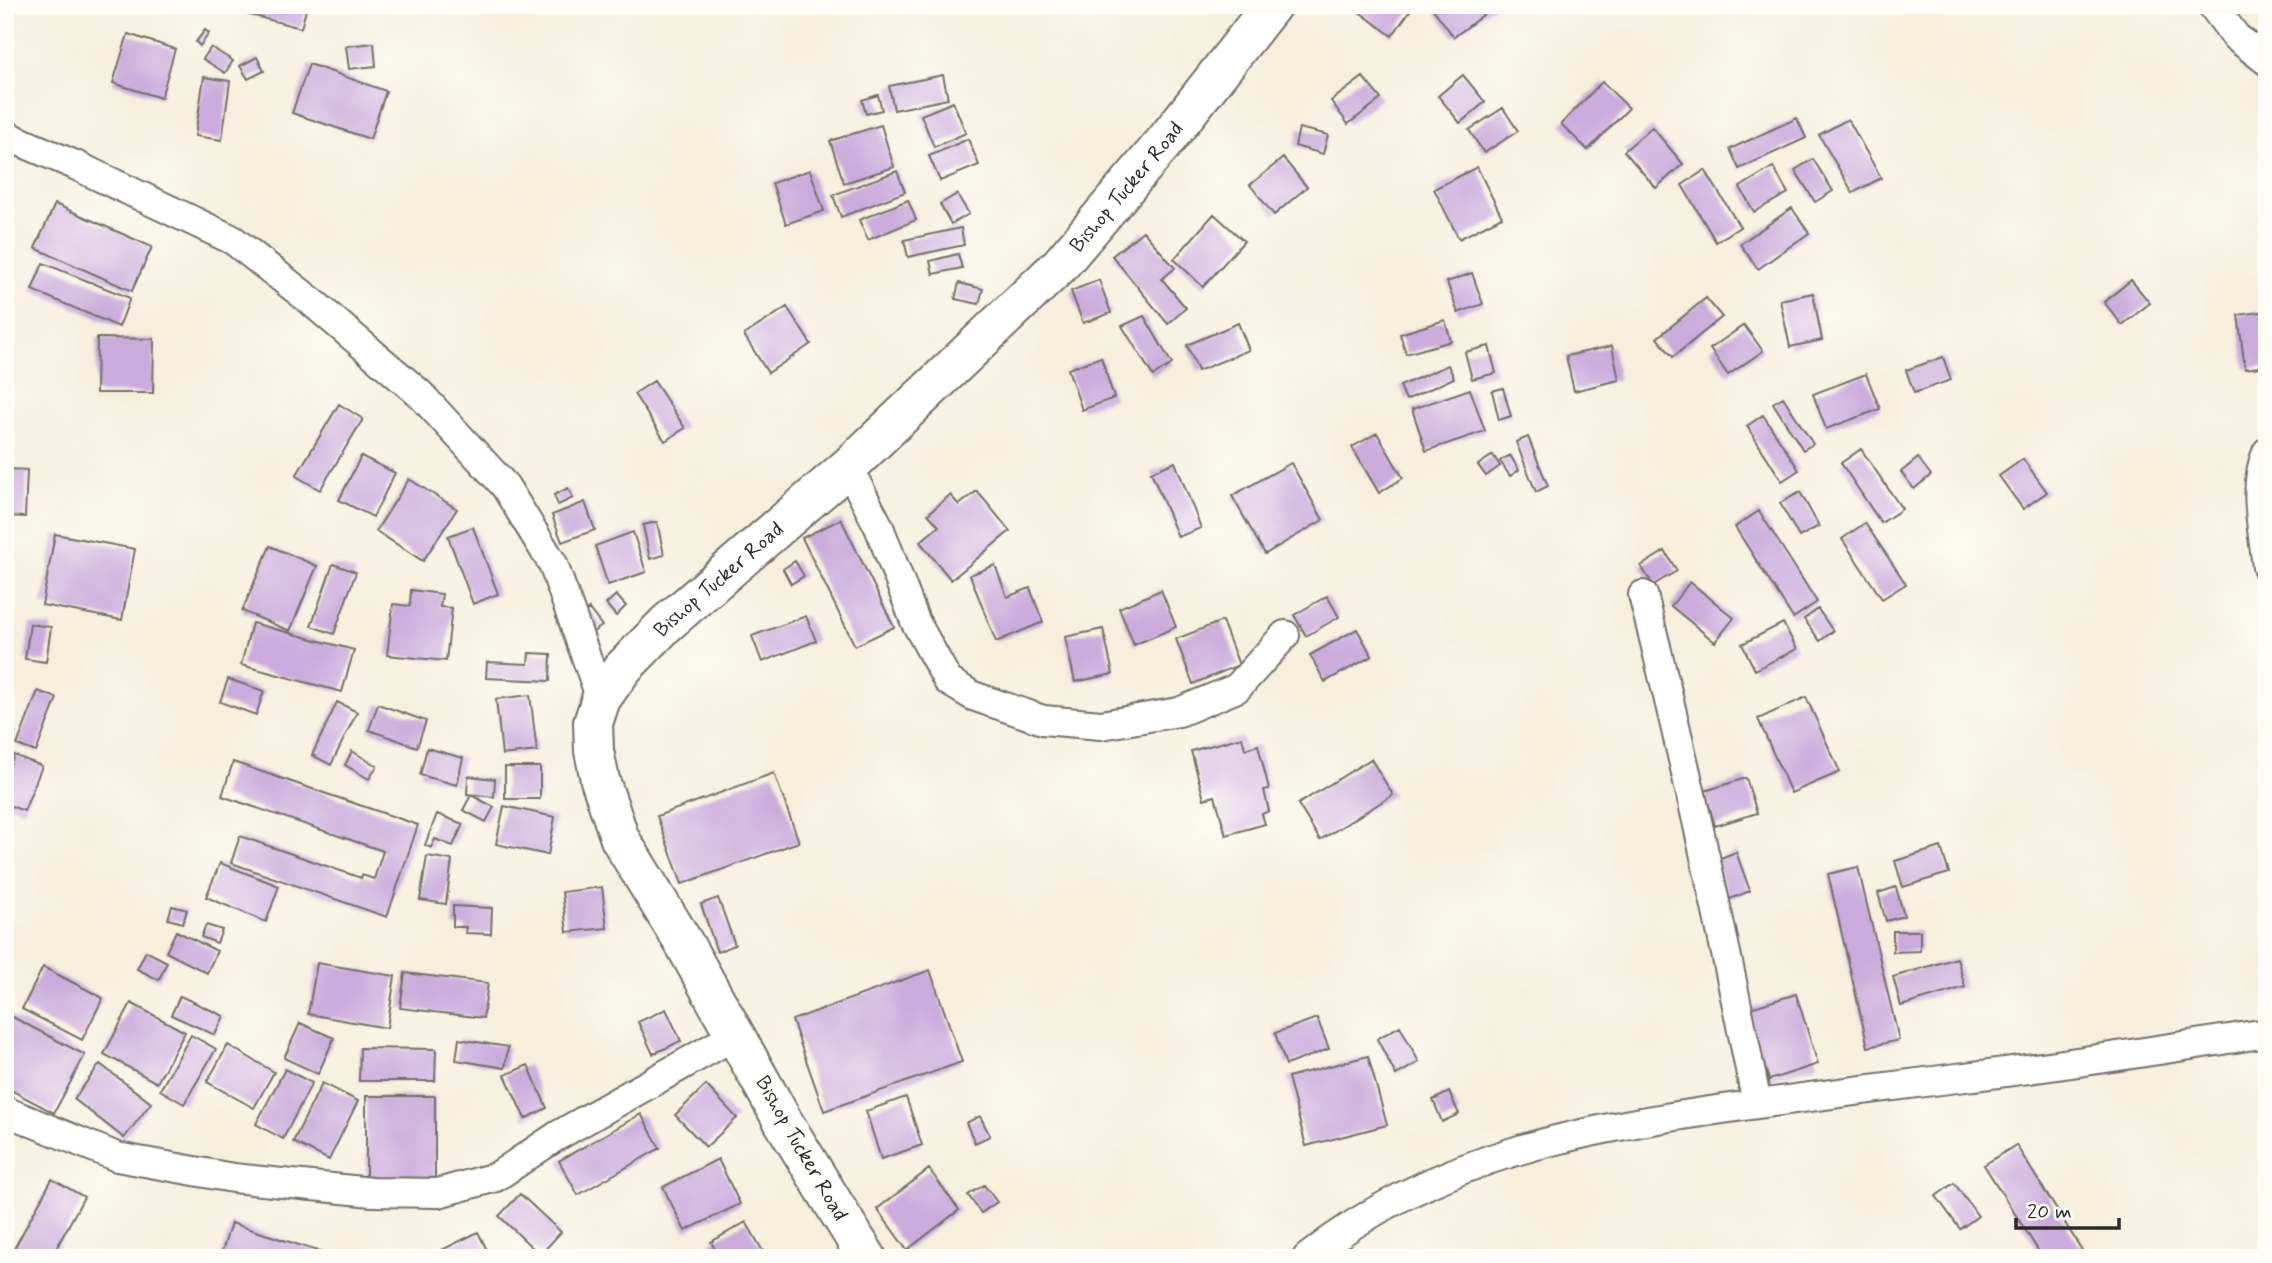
<svg xmlns="http://www.w3.org/2000/svg" width="2272" height="1263" viewBox="0 0 2272 1263" font-family="Mynerve,sans-serif">
  <style>
    .building { fill: #cbabdc }
    .lines { fill: none; stroke-linecap: round; stroke-linejoin: round }
    .street-casing { stroke: #727069; stroke-width: 32 }
    .secondary-casing { stroke: #727069; stroke-width: 42 }
    .street { stroke: #fff; stroke-width: 28 }
    .secondary { stroke: #fff; stroke-width: 38 }
    .labels { text-anchor: middle; stroke-width: 5; stroke-linejoin: round; paint-order: stroke }
    .street-label { font-size: 21px; fill: #2b2b2b; stroke: #fdfcf7 }
  </style>
  <rect width="100%" height="100%" fill="#fdfcf7"/>
  <filter id="ink" filterUnits="userSpaceOnUse"><feTurbulence type="fractalNoise" baseFrequency=".0143" numOctaves="2"/><feDisplacementMap in="SourceGraphic" scale="14" xChannelSelector="R" yChannelSelector="G"/><feConvolveMatrix kernelMatrix="1 2 1 2 8 2 1 2 1" color-interpolation-filters="sRGB"/></filter>
  <filter id="wash" filterUnits="userSpaceOnUse"><feTurbulence type="fractalNoise" baseFrequency=".00686" numOctaves="4" result="noise"/><feDisplacementMap in="SourceGraphic" scale="28" xChannelSelector="R" yChannelSelector="G"/><feGaussianBlur stdDeviation="1.57" result="paint"/><feColorMatrix in="noise" values="0 0 0 0 0 0 0 0 0 0 0 0 0 0 0 0 0 1.4 0 .05"/><feComposite in="paint" operator="in"/></filter>
  <g filter="url(#wash)">
    <rect width="100%" height="100%" fill="#f5efdc"/>
    <g id="blocks">
      <path class="building" d="M240,5H288L306,10L301,28L239,12Z
        M1356,5H1414L1392,36L1354,8Z
        M1430,5H1496L1454,37Z
        M205,30L209,33L200,46L196,42Z
        M128,34L175,49L161,98L113,83Z
        M374,43L376,66L349,69L346,46Z
        M211,47L233,61L225,73L203,59Z
        M257,57L264,71L248,79L240,66Z
        M309,64L386,91L370,139L292,113Z
        M943,75L948,99L894,110L889,86Z
        M1463,75L1485,102L1460,123L1438,96Z
        M204,77L230,81L222,140L195,136Z
        M1363,77L1381,99L1348,124L1331,101Z
        M1602,82L1629,108L1588,150L1561,124Z
        M878,95L882,110L866,114L862,100Z
        M953,102L966,133L934,147L921,115Z
        M1503,108L1518,131L1484,153L1469,130Z
        M1797,118L1806,138L1739,169L1730,149Z
        M1848,119L1881,178L1853,193L1819,135Z
        M881,125L894,167L844,183L830,141Z
        M1652,127L1683,164L1656,188L1624,151Z
        M1299,128L1328,135L1323,154L1295,146Z
        M968,139L979,165L940,181L929,156Z
        M1283,158L1307,187L1274,215L1250,185Z
        M1813,159L1833,191L1815,202L1795,170Z
        M1477,167L1502,217L1459,239L1434,189Z
        M1773,167L1788,193L1754,212L1740,187Z
        M810,170L824,211L786,224L772,183Z
        M1705,170L1740,227L1716,242L1682,185Z
        M897,171L905,192L841,217L833,195Z
        M957,194L969,214L951,224L940,204Z
        M908,200L916,220L868,240L859,220Z
        M55,204L152,247L132,291L35,248Z
        M1792,208L1809,233L1758,269L1740,244Z
        M1214,214L1244,241L1203,287L1174,259Z
        M961,228L964,245L908,257L904,240Z
        M1143,231L1175,268L1162,279L1186,308L1168,324L1112,256Z
        M958,254L962,268L933,274L930,261Z
        M43,263L130,298L119,327L32,290Z
        M1472,273L1483,304L1458,313L1447,282Z
        M1099,280L1111,313L1083,323L1071,291Z
        M2131,280L2150,303L2122,325L2104,302Z
        M959,283L983,289L979,304L955,299Z
        M1813,293L1822,340L1790,347L1780,300Z
        M1706,298L1722,317L1673,357L1657,338Z
        M787,307L811,344L768,373L744,335Z
        M2267,311V366L2245,369L2238,315Z
        M1144,316L1172,364L1153,376L1122,326Z
        M1445,320L1451,341L1406,354L1400,334Z
        M1238,323L1249,350L1198,371L1187,345Z
        M1744,325L1763,351L1728,375L1710,349Z
        M97,338L154,339L153,393H96Z
        M1489,346L1496,373L1472,379L1465,352Z
        M1612,346L1619,380L1574,391L1566,356Z
        M1101,357L1114,398L1082,410L1068,369Z
        M1943,357L1951,380L1914,393L1906,370Z
        M1448,365L1454,378L1406,400L1400,386Z
        M1866,374L1880,409L1826,429L1813,394Z
        M654,381L685,428L665,441L634,394Z
        M1503,388L1511,416L1499,420L1492,391Z
        M1470,389L1485,431L1426,451L1412,409Z
        M1783,397L1813,444L1803,450L1773,403Z
        M339,404L363,419L320,490L296,476Z
        M1763,415L1799,470L1782,481L1747,426Z
        M1377,433L1403,478L1379,493L1352,447Z
        M1528,437L1548,486L1536,492L1516,442Z
        M1861,449L1902,509L1881,523L1841,463Z
        M1493,455L1500,466L1486,476L1478,465Z
        M1510,455L1519,470L1510,476L1500,461Z
        M361,456L395,473L373,517L339,500Z
        M1918,458L1931,475L1914,489L1901,472Z
        M2023,459L2047,492L2023,509L1999,476Z
        M1175,462L1201,528L1178,537L1151,472Z
        M1291,463L1323,520L1265,554L1232,496Z
        M5,469L27,470L25,517L5,516Z
        M409,479L457,509L423,561L376,531Z
        M568,488L573,498L558,505L554,495Z
        M977,491L1010,531L951,580L920,542L939,526L928,514L950,495L959,505Z
        M1800,492L1819,526L1799,537L1780,503Z
        M585,502L595,530L562,542L552,515Z
        M1759,511L1817,602L1793,618L1735,527Z
        M841,519L894,627L855,646L802,538Z
        M657,522L664,555L650,559L643,525Z
        M1865,523L1906,584L1882,599L1842,539Z
        M473,527L498,594L473,604L448,536Z
        M633,532L646,572L608,585L595,546Z
        M55,534L135,549L122,620L42,605Z
        M270,546L317,566L290,631L242,611Z
        M1665,551L1677,571L1653,585L1641,566Z
        M795,561L804,576L791,584L783,569Z
        M333,564L356,572L334,634L311,626Z
        M995,565L1007,597L1030,588L1043,622L996,642L970,575Z
        M1690,582L1734,618L1715,642L1671,606Z
        M411,590L442,594L440,607L452,608L446,661L387,655L393,604L410,606Z
        M1161,590L1176,627L1134,645L1119,608Z
        M616,595L626,606L616,616L606,604Z
        M1327,596L1339,617L1306,636L1294,615Z
        M589,609L602,626L593,632L581,615Z
        M1818,609L1833,631L1820,641L1804,619Z
        M806,616L816,641L762,662L752,636Z
        M1222,621L1239,665L1193,684L1176,639Z
        M252,623L354,650L342,692L241,665Z
        M1783,623L1797,649L1755,670L1742,644Z
        M30,624L51,627L46,662L25,659Z
        M1103,629L1113,674L1075,682L1065,637Z
        M1357,629L1372,656L1325,682L1310,655Z
        M529,653L551,654L550,681L486,678L487,662L528,664Z
        M228,679L264,691L256,715L220,702Z
        M38,691L57,698L36,752L17,745Z
        M530,695L537,751L502,755L496,699Z
        M1806,697L1840,772L1791,793L1758,719Z
        M337,702L357,712L331,765L312,755Z
        M378,704L426,721L417,747L369,730Z
        M5,729L15,732L10,748L5,746Z
        M1242,737L1245,749L1258,745L1269,789L1264,790L1269,811L1262,814L1265,824L1226,835L1215,796L1204,799L1191,751Z
        M427,748L463,758L457,785L420,775Z
        M352,751L377,766L369,779L345,765Z
        M14,755L42,766L24,811L5,804V776Z
        M1371,759L1393,795L1320,840L1298,804Z
        M233,762L418,825L387,917L231,863L240,836L361,878L362,875L374,879L383,851L222,796Z
        M505,767H540V799H505Z
        M774,773L799,842L682,884L657,816Z
        M468,776L495,779L494,797L467,794Z
        M1746,778L1757,813L1715,826L1705,791Z
        M471,795L494,807L486,822L463,810Z
        M504,806L555,817L548,855L496,844Z
        M437,814L463,824L453,846L435,839L431,848L425,845Z
        M1941,847L1949,873L1903,887L1895,861Z
        M1736,852L1750,891L1730,899L1715,860Z
        M427,856L452,860L446,904L420,900Z
        M220,863L279,886L266,922L206,897Z
        M1858,867L1899,1040L1868,1047L1828,874Z
        M602,887L607,928L567,932L562,892Z
        M1896,887L1904,916L1886,921L1878,893Z
        M718,898L735,945L717,952L701,904Z
        M172,906L187,910L183,923L168,919Z
        M453,906L492,908L491,934L465,933L466,927H453Z
        M206,925L222,930L217,943L201,937Z
        M176,931L217,951L207,973L166,952Z
        M1893,931H1920V951L1893,952Z
        M146,951L167,962L159,980L137,969Z
        M1957,958L1965,987L1901,1006L1893,977Z
        M317,963L395,976L387,1028L308,1014Z
        M43,967L103,998L82,1040L22,1009Z
        M930,970L962,1062L824,1111L792,1020Z
        M405,973L488,983L483,1018L400,1008Z
        M1796,994L1818,1064L1769,1080L1747,1009Z
        M180,996L224,1016L215,1035L171,1015Z
        M131,1003L185,1032L157,1083L104,1054Z
        M666,1009L681,1041L653,1054L638,1022Z
        M5,1013L85,1055L54,1113L5,1087Z
        M1317,1018L1329,1049L1286,1065L1275,1033Z
        M300,1023L334,1038L318,1074L284,1058Z
        M1400,1026L1419,1062L1396,1075L1377,1039Z
        M191,1035L216,1049L184,1104L160,1090Z
        M459,1039L508,1047L505,1068L456,1060Z
        M228,1045L274,1072L254,1108L207,1082Z
        M360,1048L436,1049L435,1081H359Z
        M1368,1056L1387,1125L1306,1146L1288,1077Z
        M100,1064L151,1103L124,1138L74,1099Z
        M528,1065L547,1108L525,1119L505,1075Z
        M285,1069L312,1083L283,1139L256,1124Z
        M322,1083L358,1101L329,1160L293,1142Z
        M706,1085L737,1118L706,1147L675,1115Z
        M1449,1092L1459,1114L1442,1122L1433,1100Z
        M366,1096H435V1184H366Z
        M906,1097L922,1145L881,1159L866,1111Z
        M641,1114L660,1148L578,1195L559,1161Z
        M980,1116L990,1136L975,1143L966,1123Z
        M2016,1145L2085,1255L2081,1258H2043L1984,1165Z
        M718,1159L740,1204L685,1231L663,1187Z
        M929,1169L959,1210L907,1250L877,1209Z
        M52,1179L84,1197L51,1258H9Z
        M1954,1183L1978,1216L1960,1229L1936,1196Z
        M984,1185L997,1202L981,1213L968,1195Z
        M520,1194L561,1232L540,1255L499,1216Z
        M746,1222L767,1258H720L711,1242Z
        M231,1223L336,1257V1258H220Z
        M478,1232L491,1258H426Z"/>
    </g>
  </g>
  <g filter="url(#ink)">
    <use href="#blocks" fill-opacity="0" stroke="#727069" stroke-width="2"/>
    <g class="lines">
      <defs>
        <path id="street" d="M2212,5L2236,37L2267,61
          M5,135L75,165L233,240L311,301L420,394L505,486L553,564L601,699
          M2267,452C2252,487 2263,530 2267,567
          M848,467L879,527L915,621L948,681L973,696L1043,720L1101,725L1179,712L1237,688L1285,635
          M1643,595C1686,764 1723,934 1757,1104
          M5,1111L117,1157L233,1178L372,1192L438,1193L496,1177L557,1136L737,1034
          M1307,1258C1440,1151 1594,1127 1758,1104C1824,1095 1891,1086 1957,1078C2061,1066 2164,1049 2267,1033"/>
        <g id="secondary">
          <path id="s1" d="M867,1258L784,1123L685,945L620,839L600,780L594,751L593,723L601,699L623,668L666,624L848,467L1060,265L1166,140L1272,5"/>
        </g>
      </defs>
      <use href="#street" class="street-casing"/>
      <use href="#secondary" class="secondary-casing"/>
      <use href="#street" class="street"/>
      <use href="#secondary" class="secondary"/>
    </g>
  </g>
  <g class="labels">
    <g class="street-label">
      <text dy="7" stroke="none"><textPath href="#s1" startOffset="1367">Bishop Tucker Road</textPath></text>
      <text dy="7" stroke="none"><textPath href="#s1" startOffset="800">Bishop Tucker Road</textPath></text>
      <text transform="translate(802 1148) rotate(60)" y="7">Bishop Tucker Road</text>
    </g>
  </g>
  <rect width="2272" height="1263" fill="none" stroke="#fdfcf7" stroke-width="28"/>
  <path d="M2016 1218v10h103v-10" fill="none" stroke="#2b2b2b" stroke-width="3.5"/>
  <text x="2027" y="1218" font-size="21" fill="#2b2b2b" stroke="#fdfcf7" stroke-width="5" paint-order="stroke">20 m</text>
</svg>
